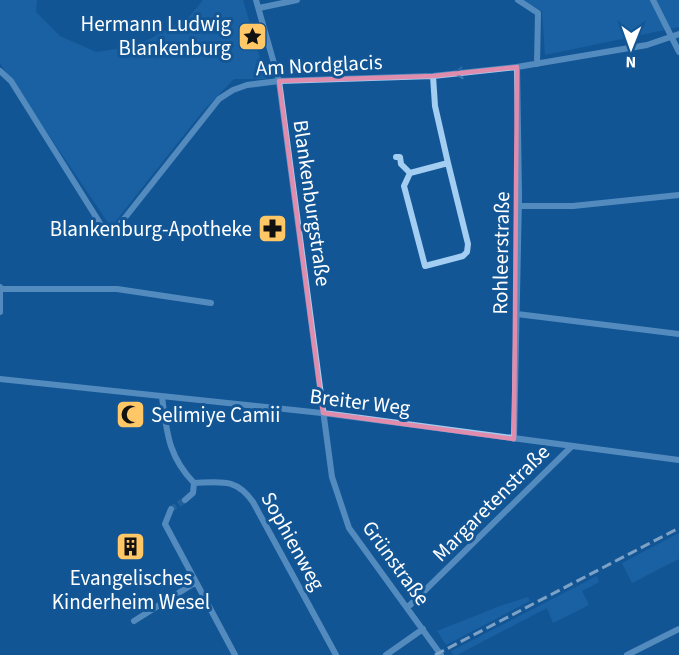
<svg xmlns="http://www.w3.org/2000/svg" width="679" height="655" viewBox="0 0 679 655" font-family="'Source Sans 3',sans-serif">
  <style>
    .green { fill: #226fb3 }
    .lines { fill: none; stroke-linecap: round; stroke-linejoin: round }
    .street-tunnel { stroke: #366fa6; stroke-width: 6; stroke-dasharray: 6 3; stroke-linecap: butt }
    .street { stroke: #a4cdf2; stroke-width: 6 }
    .rail { stroke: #fff; stroke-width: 3; stroke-dasharray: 10 4.5; stroke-linecap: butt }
    .oneway { stroke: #3e7ab2 }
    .marked { fill: none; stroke: #e08cad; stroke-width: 4.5; stroke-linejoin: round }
    .labels { text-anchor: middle; stroke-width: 6; stroke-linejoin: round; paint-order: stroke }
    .poi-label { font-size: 21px; fill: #fff; stroke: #135696; text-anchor: end }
    .street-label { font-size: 21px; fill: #fff; stroke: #135696 }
  </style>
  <rect width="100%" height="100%" fill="#135696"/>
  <path class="green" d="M0,0H37L36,12L60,36L96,52L137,46L189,17L203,0H243L266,79H234L203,111L111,227L0,63Z
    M522,0H679V27L545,55L542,11Z
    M679,533V559L632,583L622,563Z
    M597,576L599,582L582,591L589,605L553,623L547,608L457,655H453L451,651Z
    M528,597L530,601L446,645L437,631L500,606Z"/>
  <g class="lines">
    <path class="street-tunnel" d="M171,509L185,500"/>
    <path class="street" d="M256,0L279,81L332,477L349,528L441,655
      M518,0L538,13L537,64
      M653,0L679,52
      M259,8L297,0
      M0,71L11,81L103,228L116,229L219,99L233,90L247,85L279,81L433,76L517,67L647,45L679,34
      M433,76L435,106L448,163L410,173L404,186L425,266L463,256L467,252L468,244L448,163
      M396,157H400L401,164L410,173
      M519,206H573L679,195
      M0,287V312
      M0,289H117L211,303
      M517,314L679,334
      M0,379L331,414L679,460
      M162,397C167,433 168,456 194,483L193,493L185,500
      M514,439L519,196L517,67
      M194,483C222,482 236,478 253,502L336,655
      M171,509L165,524L235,655
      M408,607L571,447
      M134,621L196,582
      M386,655L423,629
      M627,655L679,629"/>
    <path class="rail" d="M435,655L679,528"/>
  </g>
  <defs><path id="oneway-chevron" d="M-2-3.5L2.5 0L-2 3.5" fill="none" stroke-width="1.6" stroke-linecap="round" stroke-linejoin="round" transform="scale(1.5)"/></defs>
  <use class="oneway" href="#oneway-chevron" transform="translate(459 73) rotate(174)"/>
  <path d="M0 0H679V655H0ZM517,67L514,439L323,413L279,81L433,76Z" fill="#135696" fill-opacity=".55" fill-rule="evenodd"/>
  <path class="marked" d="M517,67L514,439L323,413L279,81L433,76Z"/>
  <defs>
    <symbol id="sight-square" viewBox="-11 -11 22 22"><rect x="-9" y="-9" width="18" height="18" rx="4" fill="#ffc765" stroke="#135696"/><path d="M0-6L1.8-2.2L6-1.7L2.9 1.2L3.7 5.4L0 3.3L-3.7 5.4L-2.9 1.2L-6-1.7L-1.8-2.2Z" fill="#111"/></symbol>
    <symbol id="pharmacy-square" viewBox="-11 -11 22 22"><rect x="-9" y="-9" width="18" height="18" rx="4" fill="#ffc765" stroke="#135696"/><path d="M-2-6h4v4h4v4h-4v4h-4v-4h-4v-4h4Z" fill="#111"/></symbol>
    <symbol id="mosque-square" viewBox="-11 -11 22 22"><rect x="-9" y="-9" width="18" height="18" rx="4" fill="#ffc765" stroke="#135696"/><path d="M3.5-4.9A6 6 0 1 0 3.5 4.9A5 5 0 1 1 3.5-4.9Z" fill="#111"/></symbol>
    <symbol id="building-square" viewBox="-11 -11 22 22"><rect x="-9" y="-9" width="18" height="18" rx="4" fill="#ffc765" stroke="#135696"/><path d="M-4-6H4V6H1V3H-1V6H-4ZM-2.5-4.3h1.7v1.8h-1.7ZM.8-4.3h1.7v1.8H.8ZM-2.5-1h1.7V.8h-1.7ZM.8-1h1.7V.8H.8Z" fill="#111"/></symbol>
  </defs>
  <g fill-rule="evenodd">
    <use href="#sight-square" x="236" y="20" width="33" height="33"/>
    <use href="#pharmacy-square" x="256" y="212" width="33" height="33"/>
    <use href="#mosque-square" x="114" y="398" width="33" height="33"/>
    <use href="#building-square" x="114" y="530" width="33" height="33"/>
  </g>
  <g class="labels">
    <g class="poi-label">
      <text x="231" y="31">Hermann Ludwig<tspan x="231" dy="24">Blankenburg</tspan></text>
      <text x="252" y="236">Blankenburg-Apotheke</text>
      <text x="151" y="422" text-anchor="start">Selimiye Camii</text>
      <text x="131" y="585" text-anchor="middle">Evangelisches<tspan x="131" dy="24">Kinderheim Wesel</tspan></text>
    </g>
    <g class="street-label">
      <text transform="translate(319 65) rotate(-3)" y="7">Am Nordglacis</text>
      <text transform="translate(312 203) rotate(82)" y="7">Blankenburgstraße</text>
      <text transform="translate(501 253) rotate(-89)" y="7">Rohleerstraße</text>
      <text transform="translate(360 402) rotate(7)" y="7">Breiter Weg</text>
      <text transform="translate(491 503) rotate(-45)" y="7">Margaretenstraße</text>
      <text transform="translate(293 541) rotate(61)" y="7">Sophienweg</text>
      <text transform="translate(396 563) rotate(54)" y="7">Grünstraße</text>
    </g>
  </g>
  <g transform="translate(631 48) rotate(181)" stroke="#135696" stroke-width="4.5" paint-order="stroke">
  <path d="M0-4.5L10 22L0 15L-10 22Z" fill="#ffffff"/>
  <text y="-9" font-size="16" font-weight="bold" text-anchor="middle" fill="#ffffff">N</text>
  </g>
</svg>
